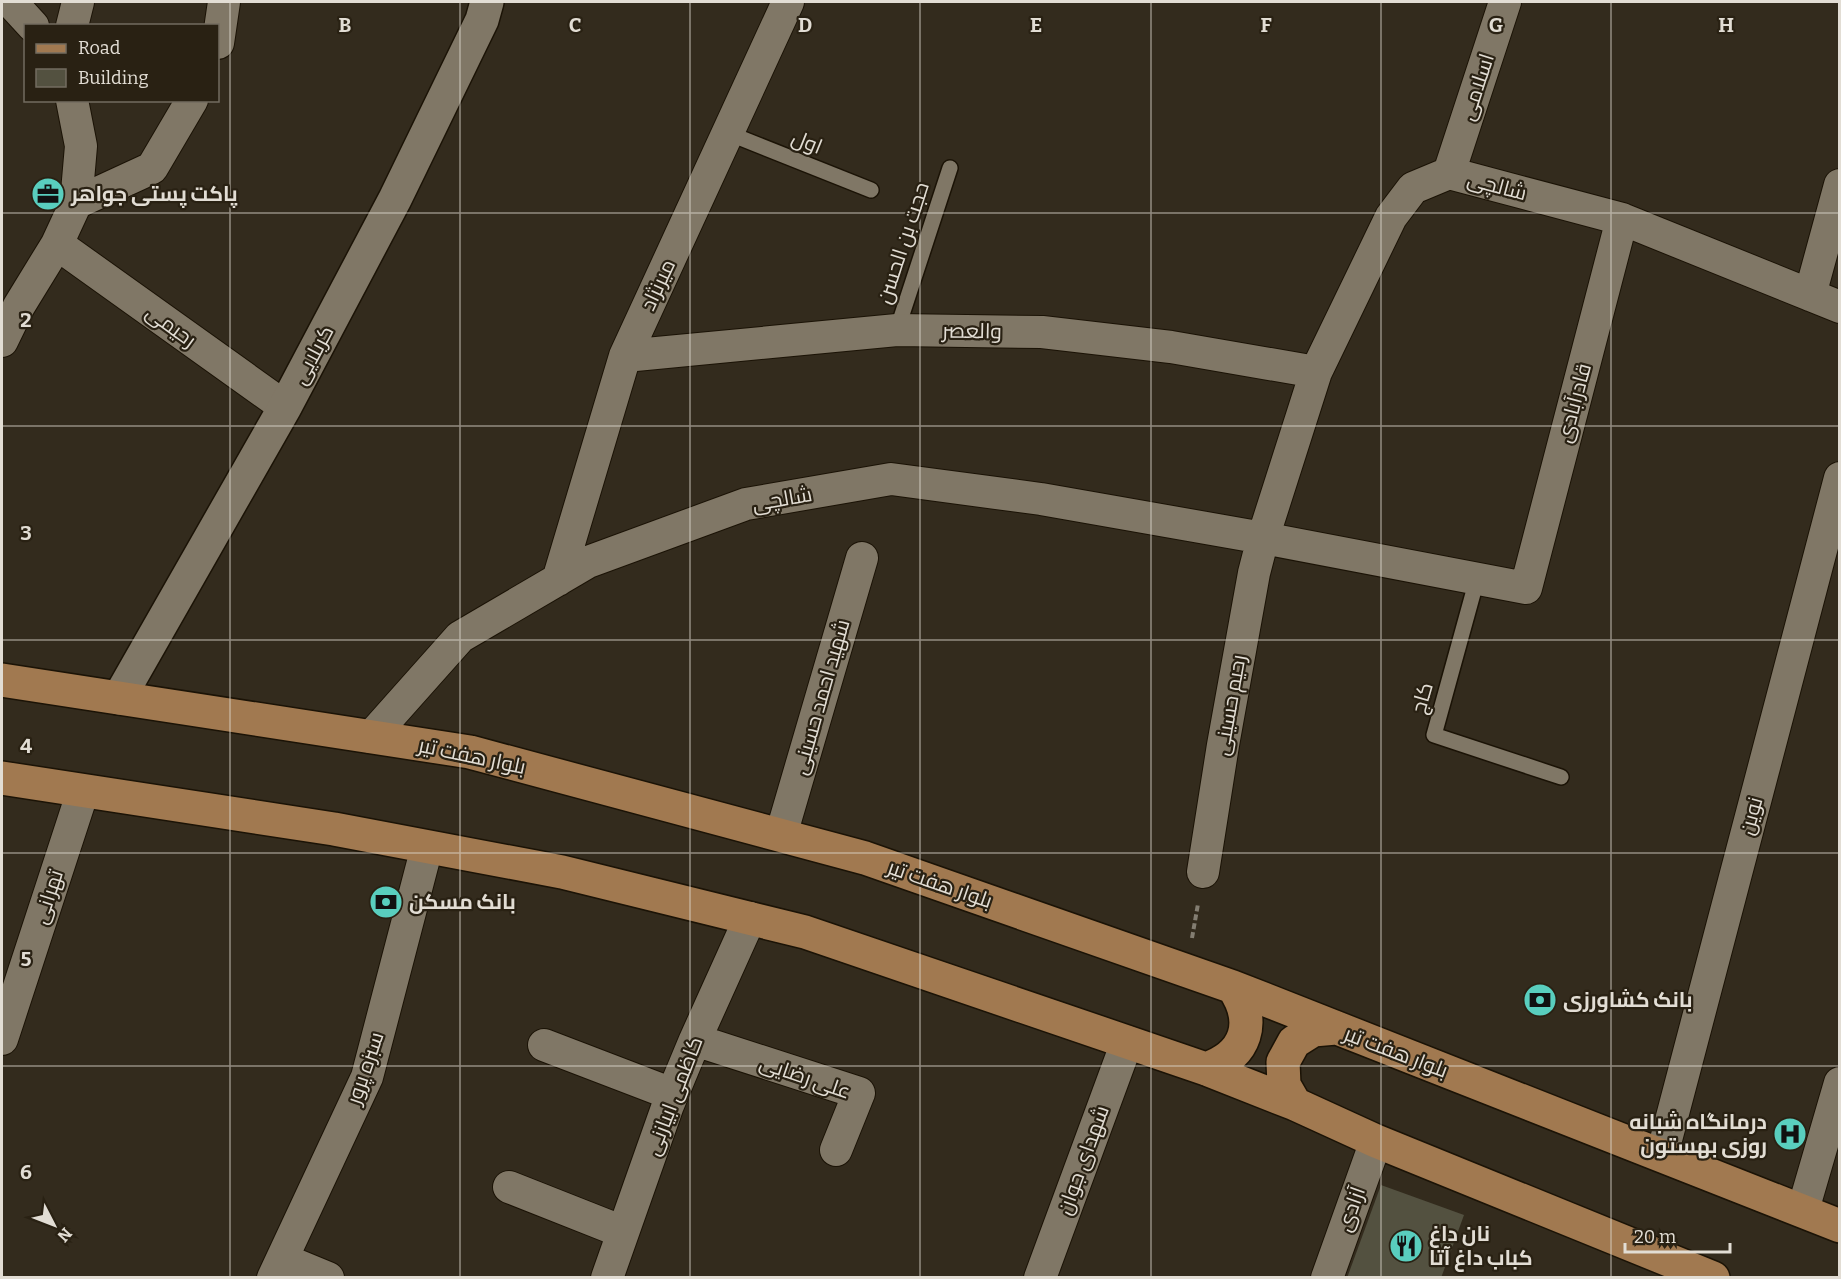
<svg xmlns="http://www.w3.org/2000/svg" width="1841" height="1279" viewBox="0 0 1841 1279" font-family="Bitter,Cairo,serif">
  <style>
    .building { fill: #535140 }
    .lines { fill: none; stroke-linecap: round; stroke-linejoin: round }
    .service-casing { stroke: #1b1306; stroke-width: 18 }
    .minor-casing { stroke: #1b1306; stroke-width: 34 }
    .tertiary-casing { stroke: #1b1306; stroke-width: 36 }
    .primary-casing { stroke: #1b1306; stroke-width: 36 }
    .path { stroke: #837d71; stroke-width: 4; stroke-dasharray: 6 3; stroke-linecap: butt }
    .service { stroke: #807766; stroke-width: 15 }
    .minor { stroke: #807766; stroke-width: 32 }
    .tertiary { stroke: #807766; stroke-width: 33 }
    .primary { stroke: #a17950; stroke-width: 33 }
    .grid { fill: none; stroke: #e2ddd4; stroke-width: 1.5; stroke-opacity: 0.55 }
    .labels { text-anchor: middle; stroke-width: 4.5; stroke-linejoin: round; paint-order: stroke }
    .street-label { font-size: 21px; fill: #e2ddd4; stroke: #292113 }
    .poi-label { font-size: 21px; font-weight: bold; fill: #e2ddd4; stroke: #292113; text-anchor: start }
    .grid-label { font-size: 20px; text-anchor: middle; font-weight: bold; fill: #e2ddd4; stroke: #292113; stroke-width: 4.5; stroke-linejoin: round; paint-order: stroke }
  </style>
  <rect width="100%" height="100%" fill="#332b1d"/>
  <path class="building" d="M1381,1185L1464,1215L1441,1278H1347Z"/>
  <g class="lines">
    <defs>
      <path id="service" d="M728,133L871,190
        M897,330L950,168
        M1477,579L1434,735L1561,777"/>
      <path id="minor" d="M11,2L33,26
        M72,26L78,2
        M218,43L224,2
        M1449,173L1505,2
        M76,203L152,168L192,100
        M57,244L285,407
        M1810,295L1840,185
        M2,341L19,306L57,244L76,203L81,146L72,100
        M625,356L897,330L1042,332L1171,347L1316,372
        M558,580L625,356L788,2
        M371,737L460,637L588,562L746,504L891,479L1041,499L1263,538L1526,588L1622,219
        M781,835L862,558
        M1203,872L1223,745L1254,573L1263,538L1316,372L1391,217L1413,188L1449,173L1622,219L1840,307
        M2,1039L83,791
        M695,1040L859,1093L836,1150
        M544,1045L672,1094
        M1662,1155L1840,478
        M509,1187L623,1232
        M1803,1210L1840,1083
        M282,1259L328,1278
        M273,1278L367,1077L427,847
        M607,1278L668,1105L695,1040L750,918
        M1040,1278L1127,1042
        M1327,1278L1376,1141"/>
      <path id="tertiary" d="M119,698L285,407L395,199L482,20L487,2"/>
      <path id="primary" d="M2,680L470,752L865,858L1233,987L1840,1226
        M2,778L334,829L562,872L805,932L1206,1069L1295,1104L1376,1141L1713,1278
        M1206,1069C1247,1055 1257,1022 1233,987
        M1295,1104L1284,1085L1283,1062L1294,1042L1313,1030L1336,1028"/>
    </defs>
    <use href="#service" class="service-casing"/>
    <use href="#minor" class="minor-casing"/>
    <use href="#tertiary" class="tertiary-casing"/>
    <use href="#primary" class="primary-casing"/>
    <path class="path" d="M1192,938L1198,904"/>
    <use href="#service" class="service"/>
    <use href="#minor" class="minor"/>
    <use href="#tertiary" class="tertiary"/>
    <use href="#primary" class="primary"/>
  </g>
  <path class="grid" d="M230,2V1278M460,2V1278M690,2V1278M920,2V1278M1151,2V1278M1381,2V1278M1611,2V1278M2,213H1840M2,426H1840M2,640H1840M2,853H1840M2,1066H1840"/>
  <defs>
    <symbol id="office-disc" viewBox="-11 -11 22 22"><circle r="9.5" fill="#59cebe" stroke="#292113"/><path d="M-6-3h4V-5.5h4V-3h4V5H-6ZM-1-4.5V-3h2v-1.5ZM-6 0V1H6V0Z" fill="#111"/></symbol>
    <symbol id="bank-disc" viewBox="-11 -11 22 22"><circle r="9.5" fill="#59cebe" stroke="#292113"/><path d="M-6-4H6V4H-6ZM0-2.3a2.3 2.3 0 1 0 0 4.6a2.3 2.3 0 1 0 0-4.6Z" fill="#111"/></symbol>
    <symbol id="hospital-disc" viewBox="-11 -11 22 22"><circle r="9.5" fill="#59cebe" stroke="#292113"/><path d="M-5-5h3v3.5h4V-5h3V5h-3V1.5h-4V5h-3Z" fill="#111"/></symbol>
    <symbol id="restaurant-disc" viewBox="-11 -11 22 22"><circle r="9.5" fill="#59cebe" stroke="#292113"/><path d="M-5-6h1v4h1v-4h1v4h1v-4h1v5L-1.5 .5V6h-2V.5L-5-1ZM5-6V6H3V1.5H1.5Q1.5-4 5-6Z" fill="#111"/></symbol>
  </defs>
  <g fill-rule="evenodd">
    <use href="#office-disc" x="29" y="175" width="38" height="38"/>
    <use href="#bank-disc" x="367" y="883" width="38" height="38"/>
    <use href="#bank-disc" x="1521" y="981" width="38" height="38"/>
    <use href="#hospital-disc" x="1771" y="1115" width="38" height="38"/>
    <use href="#restaurant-disc" x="1387" y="1227" width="38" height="38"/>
  </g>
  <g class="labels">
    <g class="street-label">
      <text transform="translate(1477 87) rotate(-72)" y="7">اسلامی</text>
      <text transform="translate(807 142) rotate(22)" y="7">اول</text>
      <text transform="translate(1497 186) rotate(15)" y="7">شالچی</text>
      <text transform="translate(903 243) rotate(-72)" y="7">حجت بن الحسن</text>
      <text transform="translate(658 285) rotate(-65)" y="7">میرنژاد</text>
      <text transform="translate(171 326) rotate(36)" y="7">رحیمی</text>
      <text transform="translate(972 331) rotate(1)" y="7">والعصر</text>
      <text transform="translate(313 355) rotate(-62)" y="7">کربلایی</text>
      <text transform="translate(1574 403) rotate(-75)" y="7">قادرآبادی</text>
      <text transform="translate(782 499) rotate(-10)" y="7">شالچی</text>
      <text transform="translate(821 697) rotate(-74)" y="7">شهید احمد حسینی</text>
      <text transform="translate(1422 698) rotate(-74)" y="7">کاج</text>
      <text transform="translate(1230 705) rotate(-80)" y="7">رحیم حسینی</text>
      <text transform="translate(472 756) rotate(12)" y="7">بلوار هفت تیر</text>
      <text transform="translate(1751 816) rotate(-75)" y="7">نوین</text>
      <text transform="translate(940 884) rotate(19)" y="7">بلوار هفت تیر</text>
      <text transform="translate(48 897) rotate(-72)" y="7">تهرانی</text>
      <text transform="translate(1396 1052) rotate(21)" y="7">بلوار هفت تیر</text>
      <text transform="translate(365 1068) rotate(-71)" y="7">سبزه پرور</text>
      <text transform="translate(805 1077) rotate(19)" y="7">علی رضایی</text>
      <text transform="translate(674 1096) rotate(-69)" y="7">کاظمی ابیازنی</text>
      <text transform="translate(1083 1160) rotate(-70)" y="7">شهدای جوان</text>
      <text transform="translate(1351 1209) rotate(-70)" y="7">آزادی</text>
    </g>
    <g class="poi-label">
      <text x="71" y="201">پاکت پستی جواهر</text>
      <text x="409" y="909">بانک مسکن</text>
      <text x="1563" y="1007">بانک کشاورزی</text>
      <text x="1767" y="1129" text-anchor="end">درمانگاه شبانه<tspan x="1767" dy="24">روزی بهستون</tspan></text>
      <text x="1429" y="1241">نان داغ<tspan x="1429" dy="24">کباب داغ آتا</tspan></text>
    </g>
  </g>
  <g class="grid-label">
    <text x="345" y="32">B</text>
    <text x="575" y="32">C</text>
    <text x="805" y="32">D</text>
    <text x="1036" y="32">E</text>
    <text x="1266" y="32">F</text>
    <text x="1496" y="32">G</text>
    <text x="1726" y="32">H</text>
    <text x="26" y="327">2</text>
    <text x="26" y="540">3</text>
    <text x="26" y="753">4</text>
    <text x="26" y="966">5</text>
    <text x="26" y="1179">6</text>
  </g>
  <rect width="1841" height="1279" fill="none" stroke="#e2ddd4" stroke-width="6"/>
  <rect x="24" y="24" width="195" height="78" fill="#292113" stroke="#736c60" stroke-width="1.5"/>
  <rect x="36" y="44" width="30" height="9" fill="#a17950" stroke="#736c60" stroke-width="1.5"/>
  <text x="78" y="54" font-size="18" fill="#e2ddd4">Road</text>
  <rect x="36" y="69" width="30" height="18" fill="#535140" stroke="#736c60" stroke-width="1.5"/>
  <text x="78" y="84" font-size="18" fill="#e2ddd4">Building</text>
  <g transform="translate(54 1225) rotate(132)" stroke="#292113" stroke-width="4.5" paint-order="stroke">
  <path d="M0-4.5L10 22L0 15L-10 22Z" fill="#e2ddd4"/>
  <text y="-9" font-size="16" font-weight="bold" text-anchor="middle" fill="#e2ddd4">N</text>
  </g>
  <path d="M1625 1243v9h105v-9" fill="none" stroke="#e2ddd4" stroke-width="3"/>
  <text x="1634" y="1243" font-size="18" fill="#e2ddd4" stroke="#292113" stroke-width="4.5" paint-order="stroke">20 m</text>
</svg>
